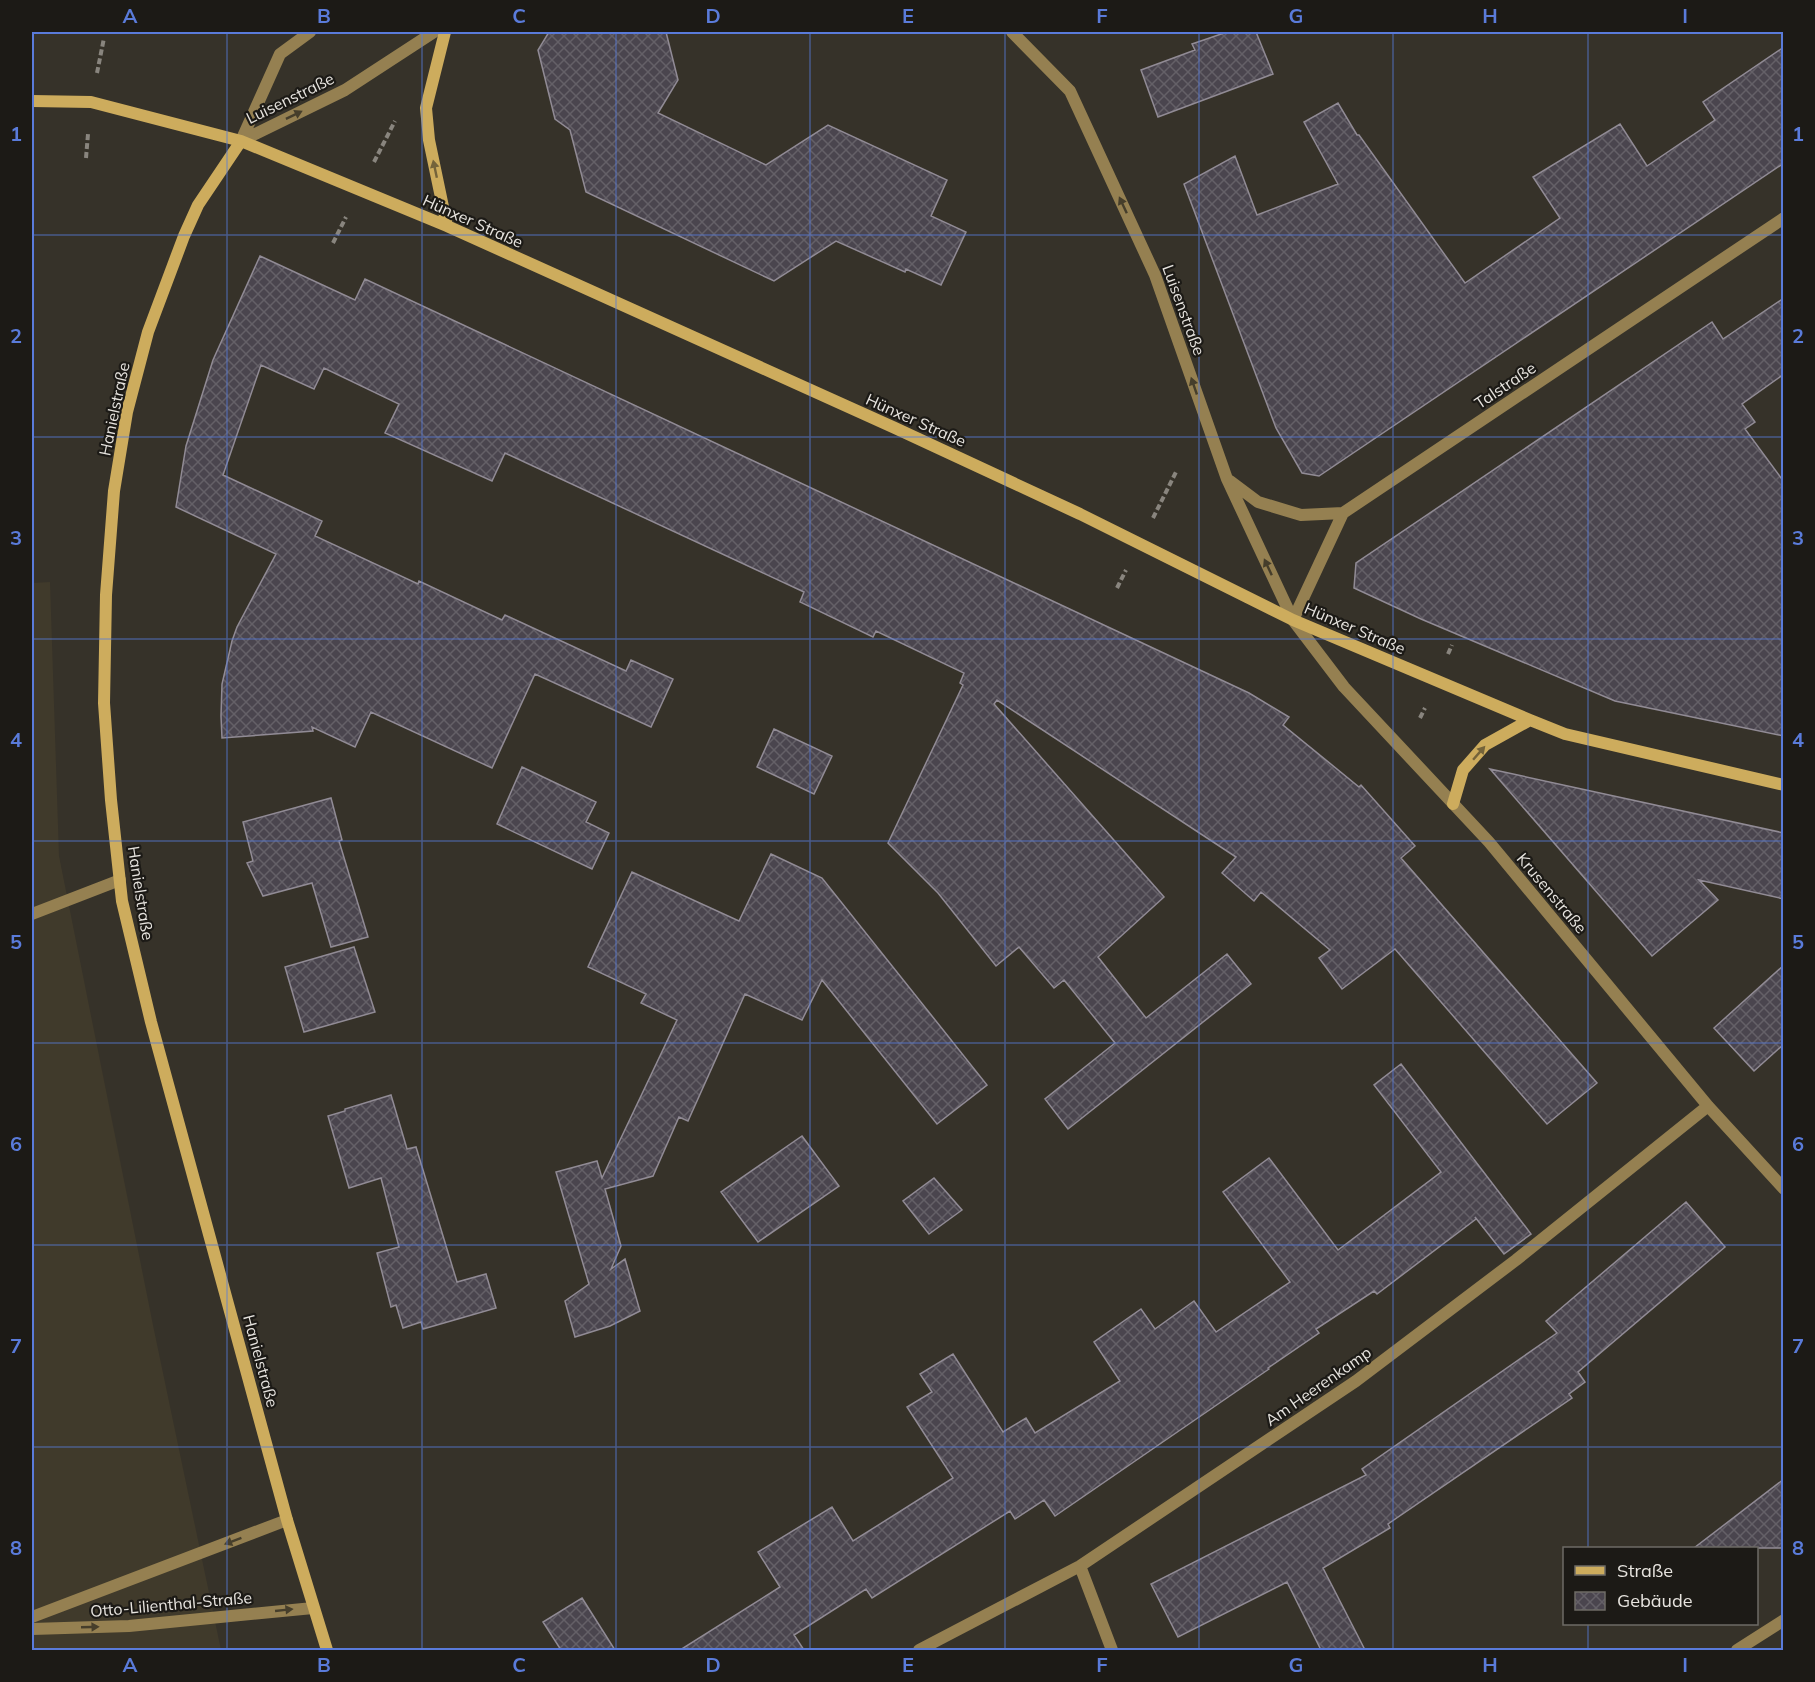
<svg xmlns="http://www.w3.org/2000/svg" width="1815" height="1682" viewBox="0 0 1815 1682" font-family="Mulish,sans-serif">
  <style>
    .built { fill: #403a2b }
    .building { fill: url(#building-cross-hatch); stroke: #918b95; stroke-width: 1.5 }
    .lines { fill: none; stroke-linecap: round; stroke-linejoin: round }
    .path { stroke: #89857e; stroke-width: 4; stroke-dasharray: 6 3; stroke-linecap: butt }
    .lane { stroke: #958051; stroke-width: 12 }
    .street { stroke: #958051; stroke-width: 12 }
    .secondary { stroke: #cdac5d; stroke-width: 12 }
    .oneway { fill: #463e2b }
    .oneway2 { fill: #74633a }
    .grid { fill: none; stroke: #5a7bda; stroke-width: 1.5; stroke-opacity: 0.55 }
    .labels { text-anchor: middle; stroke-width: 4.5; stroke-linejoin: round; paint-order: stroke }
    .street-label { font-size: 16px; fill: #e7e4df; stroke: #1c1a16 }
    .neatline { fill: none; stroke: #5a7bda; stroke-width: 2 }
    .grid-label { font-size: 20px; text-anchor: middle; font-weight: bold; fill: #5a7bda }
  </style>
  <defs>
    <pattern id="building-cross-hatch" width="8" height="8" patternUnits="userSpaceOnUse" patternTransform="scale(1.5)"><rect width="8" height="8" fill="#4a454e"/><path d="M0 0l8 8M0 8l8-8" fill="none" stroke="#646067"/></pattern>
  </defs>
  <rect width="100%" height="100%" fill="#363229"/>
  <path class="built" d="M50,582L59,856L154,1330L221,1650H32V583Z"/>
  <path class="building" d="M549,32H666L678,80L658,113L766,165L828,125L947,180L931,216L966,232L941,285L906,269L905,272L836,241L774,281L586,192L570,130L555,119L538,50Z
    M1227,32H1256L1273,74L1158,117L1141,70L1195,50L1192,44Z
    M1784,47V163L1319,476L1302,473L1276,428L1184,184L1235,156L1257,215L1338,184L1304,122L1338,103L1357,135H1359L1465,283L1560,218L1533,177L1620,124L1647,166L1715,120L1703,102Z
    M260,256L355,300L365,279L1249,693L1289,717L1283,725L1359,787L1361,785L1415,846L1401,858L1597,1083L1547,1124L1395,949L1342,989L1319,958L1330,950L1261,892L1254,901L1222,873L1236,857L997,700L994,704L1164,897L1098,957L1146,1018L1227,954L1251,984L1068,1129L1045,1099L1115,1043L1064,980L1054,988L1019,947L996,966L938,893L888,843L963,685L960,683L964,673L876,631L873,637L800,602L804,592L505,453L492,481L385,433L399,404L324,368L314,389L261,365L223,475L322,521L315,536L418,584L419,581L502,620L505,615L626,671L631,660L673,679L651,727L535,674L492,768L371,712L355,747L312,727L313,731L222,738L221,716L222,684L232,641L237,627L276,554L176,507L186,446L213,360Z
    M1784,298V374L1742,404L1755,422L1745,429L1784,482V736L1615,701L1421,619L1354,588L1356,563L1712,322L1723,339Z
    M774,729L832,756L814,794L757,767Z
    M522,767L596,802L586,822L609,833L592,869L497,824Z
    M1490,769L1784,833V899L1699,880L1718,900L1652,956Z
    M331,798L342,840L339,841L368,937L331,947L312,883L263,896L247,863L253,861L243,822Z
    M771,854L822,878L987,1085L937,1124L822,980L802,1020L745,994L688,1121L679,1117L653,1176L605,1189L621,1246L611,1269L625,1259L640,1311L610,1326L575,1337L565,1301L589,1284L556,1172L597,1161L602,1178L677,1020L641,1003L646,994L588,967L632,872L739,921Z
    M354,947L375,1012L304,1032L285,967Z
    M1784,965V1044L1754,1071L1714,1028Z
    M1401,1064L1531,1234L1504,1254L1475,1217L1476,1219L1377,1294L1374,1291L1316,1329L1319,1333L1268,1368L1269,1369L1055,1516L1044,1500L1015,1519L1010,1511L872,1598L866,1589L794,1635L804,1650H680L780,1587L758,1552L832,1507L853,1541L953,1478L907,1407L932,1392L920,1374L953,1354L1003,1432L1026,1418L1035,1433L1120,1381L1094,1342L1141,1309L1155,1329L1194,1301L1216,1332L1290,1282L1223,1192L1269,1158L1338,1250L1441,1172L1374,1085Z
    M391,1095L407,1149L416,1147L457,1282L486,1274L496,1308L423,1329L421,1322L403,1328L396,1305L391,1307L377,1253L399,1247L381,1178L349,1188L328,1116L345,1111V1109Z
    M802,1136L839,1186L758,1242L721,1192Z
    M934,1178L962,1210L929,1234L903,1201Z
    M1686,1202L1725,1247L1578,1372L1585,1382L1569,1394L1572,1398L1388,1524L1390,1528L1323,1568L1365,1650H1321L1287,1582L1178,1637L1151,1584L1366,1475L1362,1469L1557,1333L1546,1321Z
    M1784,1479V1548H1694Z
    M582,1598L615,1650H561L543,1622Z"/>
  <g class="lines">
    <path class="path" d="M97,73L104,38
      M86,158L88,134
      M374,162L395,121
      M333,243L346,217
      M1153,518L1177,470
      M1117,588L1126,570
      M1448,654L1452,645
      M1420,718L1425,708"/>
    <path class="lane" d="M32,914L120,880"/>
    <path class="street" d="M1012,32L1070,91L1155,275L1227,479L1293,620L1344,687L1489,842L1708,1106L1784,1189
      M241,141L345,90L434,32
      M241,141L280,54L310,32
      M1230,481L1258,502L1301,515L1343,513
      M1293,620L1343,513L1784,218
      M1080,1566L1112,1650
      M32,1617L287,1520
      M32,1629L129,1626L313,1608
      M919,1650L1080,1566L1356,1381L1516,1260L1708,1106
      M1737,1650L1784,1620"/>
    <path class="secondary" d="M445,32L426,108L429,140L447,226
      M32,101L91,102L241,141L447,226L895,428L1080,514L1293,620L1530,720L1565,734L1784,785
      M241,141L198,205L184,236L148,332L127,412L114,491L106,595L104,703L111,800L122,901L151,1022L287,1520L327,1650
      M1453,804L1463,770L1485,745L1530,720"/>
  </g>
  <defs><path id="oneway-solid" d="M-6-.8H1V-3.2L6.5 0L1 3.2V.8H-6Z" transform="scale(1.5)"/></defs>
  <g class="oneway">
    <use href="#oneway-solid" transform="translate(294 115) rotate(-26)"/>
    <use href="#oneway-solid" transform="translate(1123 205) rotate(-115)"/>
    <use href="#oneway-solid" transform="translate(1194 386) rotate(-109)"/>
    <use href="#oneway-solid" transform="translate(1268 567) rotate(-115)"/>
    <use href="#oneway-solid" transform="translate(233 1541) rotate(159)"/>
    <use href="#oneway-solid" transform="translate(284 1610) rotate(-6)"/>
    <use href="#oneway-solid" transform="translate(90 1627) rotate(-2)"/>
  </g>
  <g class="oneway2">
    <use href="#oneway-solid" transform="translate(435 169) rotate(-102)"/>
    <use href="#oneway-solid" transform="translate(1479 753) rotate(-49)"/>
  </g>
  <path class="grid" d="M227,32V1650M422,32V1650M616,32V1650M810,32V1650M1005,32V1650M1199,32V1650M1393,32V1650M1588,32V1548M32,235H1784M32,437H1784M32,639H1784M32,841H1784M32,1043H1784M32,1245H1784M32,1447H1784M1588,1624V1650"/>
  <g class="labels">
    <g class="street-label">
      <text transform="translate(290 98) rotate(-26)" y="6">Luisenstraße</text>
      <text transform="translate(473 221) rotate(24)" y="6">Hünxer Straße</text>
      <text transform="translate(1184 310) rotate(70)" y="6">Luisenstraße</text>
      <text transform="translate(1505 385) rotate(-34)" y="6">Talstraße</text>
      <text transform="translate(114 409) rotate(-78)" y="6">Hanielstraße</text>
      <text transform="translate(916 420) rotate(24)" y="6">Hünxer Straße</text>
      <text transform="translate(1355 628) rotate(23)" y="6">Hünxer Straße</text>
      <text transform="translate(141 893) rotate(81)" y="6">Hanielstraße</text>
      <text transform="translate(1552 893) rotate(50)" y="6">Krusenstraße</text>
      <text transform="translate(261 1361) rotate(75)" y="6">Hanielstraße</text>
      <text transform="translate(1318 1386) rotate(-35)" y="6">Am Heerenkamp</text>
      <text transform="translate(171 1604) rotate(-5)" y="6">Otto-Lilienthal-Straße</text>
    </g>
  </g>
  <rect width="1815" height="1682" fill="none" stroke="#1c1a16" stroke-width="66"/>
  <rect x="1563" y="1547" width="195" height="78" fill="#1c1a16" stroke="#6d6b66" stroke-width="1.5"/>
  <rect x="1575" y="1566" width="30" height="9" fill="#cdac5d" stroke="#6d6b66" stroke-width="1.5"/>
  <text x="1617" y="1577" font-size="18" fill="#e7e4df">Straße</text>
  <rect x="1575" y="1592" width="30" height="18" fill="url(#building-cross-hatch)" stroke="#6d6b66" stroke-width="1.5"/>
  <text x="1617" y="1607" font-size="18" fill="#e7e4df">Gebäude</text>
  <rect x="33" y="33" width="1749" height="1616" class="neatline"/>
  <g class="grid-label">
    <text x="130" y="23">A</text>
    <text x="324" y="23">B</text>
    <text x="519" y="23">C</text>
    <text x="713" y="23">D</text>
    <text x="908" y="23">E</text>
    <text x="1102" y="23">F</text>
    <text x="1296" y="23">G</text>
    <text x="1490" y="23">H</text>
    <text x="1685" y="23">I</text>
    <text x="16" y="141">1</text>
    <text x="1798" y="141">1</text>
    <text x="16" y="343">2</text>
    <text x="1798" y="343">2</text>
    <text x="16" y="545">3</text>
    <text x="1798" y="545">3</text>
    <text x="16" y="747">4</text>
    <text x="1798" y="747">4</text>
    <text x="16" y="949">5</text>
    <text x="1798" y="949">5</text>
    <text x="16" y="1151">6</text>
    <text x="1798" y="1151">6</text>
    <text x="16" y="1353">7</text>
    <text x="1798" y="1353">7</text>
    <text x="16" y="1555">8</text>
    <text x="1798" y="1555">8</text>
    <text x="130" y="1672">A</text>
    <text x="324" y="1672">B</text>
    <text x="519" y="1672">C</text>
    <text x="713" y="1672">D</text>
    <text x="908" y="1672">E</text>
    <text x="1102" y="1672">F</text>
    <text x="1296" y="1672">G</text>
    <text x="1490" y="1672">H</text>
    <text x="1685" y="1672">I</text>
  </g>
</svg>
